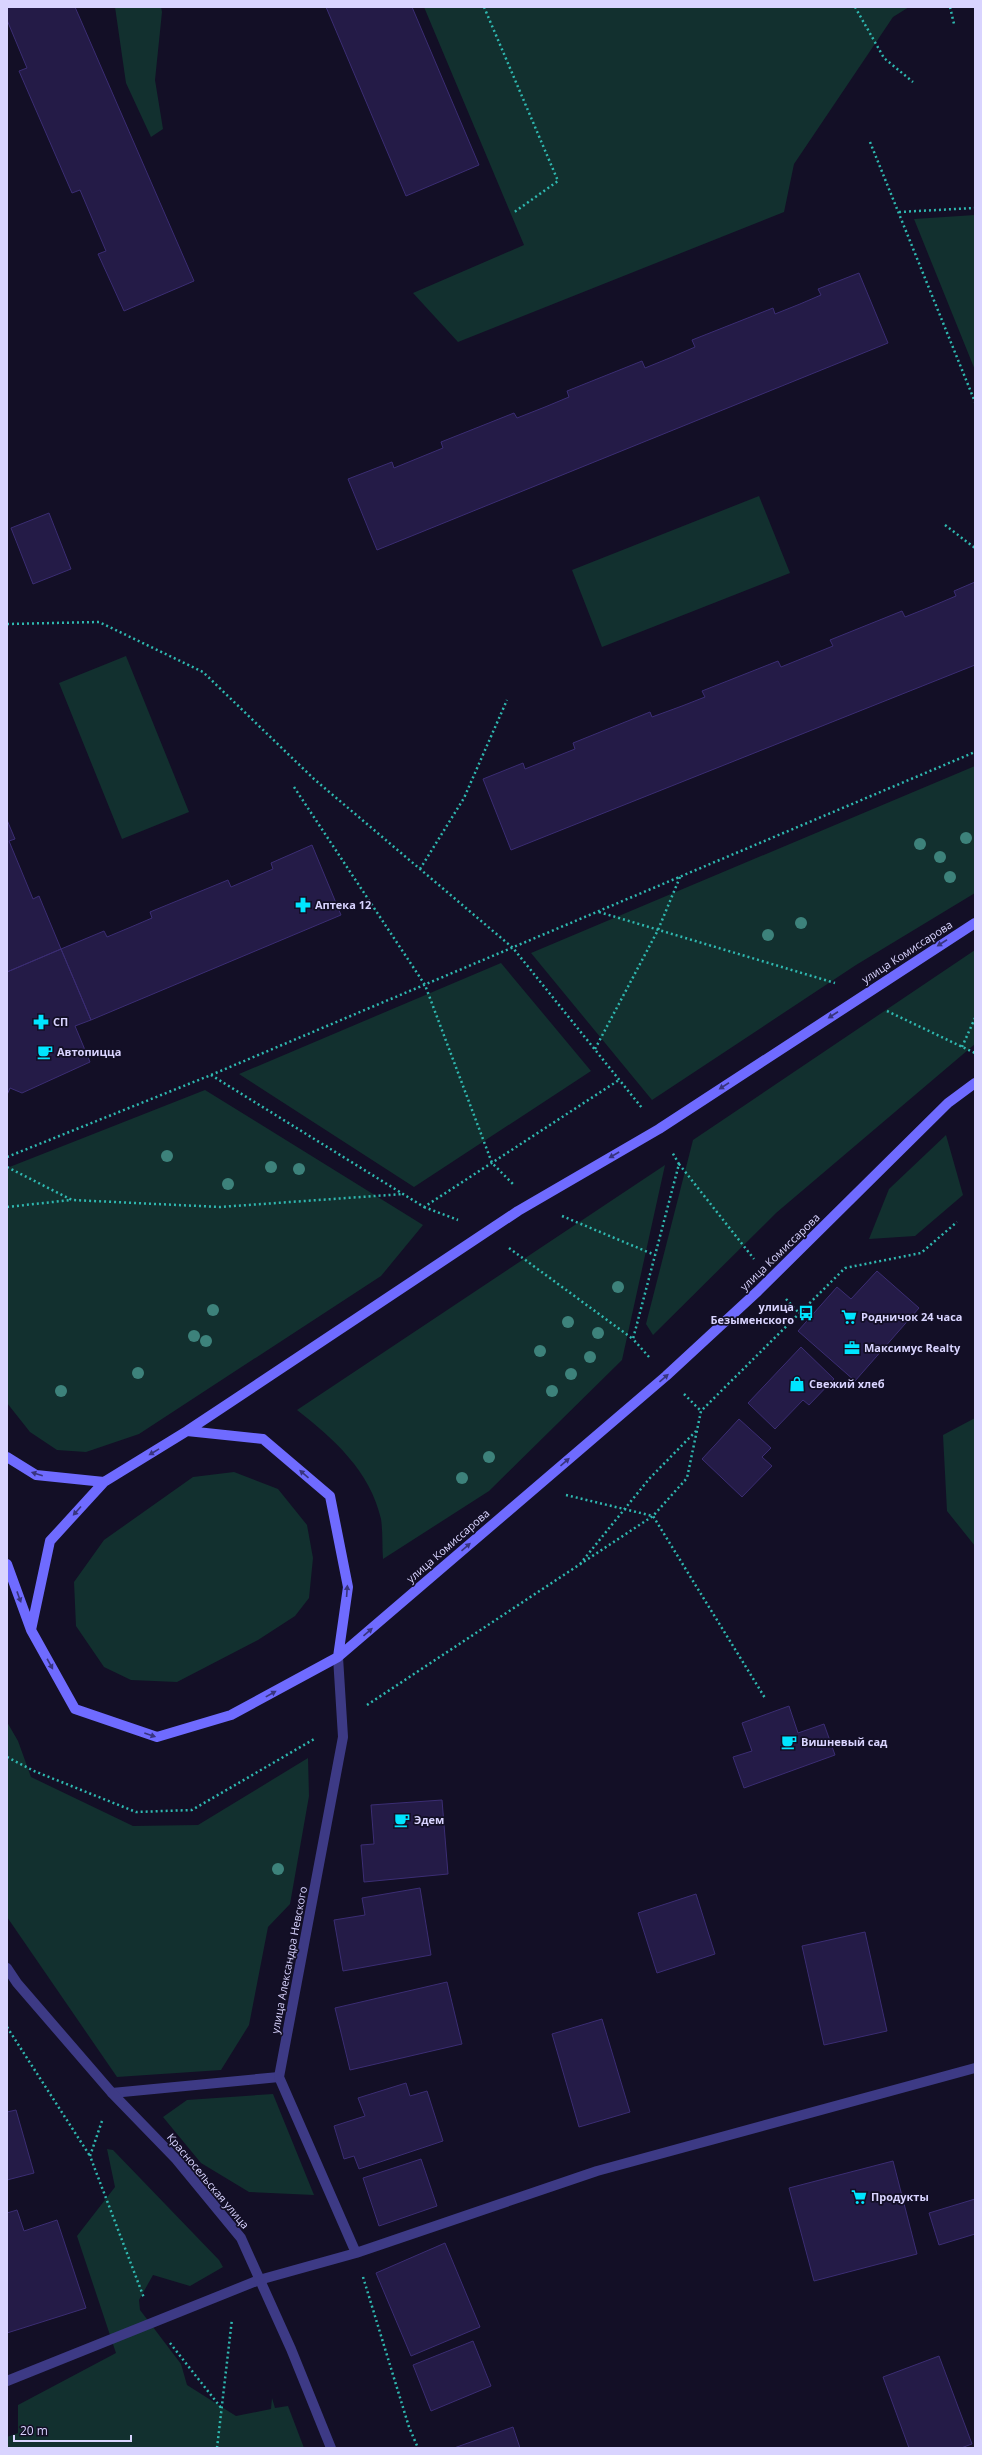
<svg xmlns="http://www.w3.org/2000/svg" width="982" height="2455" viewBox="0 0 982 2455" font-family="'Open Sans',sans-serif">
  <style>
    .green { fill: #12302f }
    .building { fill: #241b47; stroke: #3b2d73 }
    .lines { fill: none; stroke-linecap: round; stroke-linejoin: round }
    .path { stroke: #2fb8b0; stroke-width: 2.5; stroke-dasharray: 2 3; stroke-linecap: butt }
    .lane { stroke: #3d3a85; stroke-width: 10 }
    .street { stroke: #3d3a85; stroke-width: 10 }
    .secondary { stroke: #6f6bff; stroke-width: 10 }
    .tree { fill: #3d827b }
    .oneway { fill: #38347d }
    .labels { text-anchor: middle; stroke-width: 3.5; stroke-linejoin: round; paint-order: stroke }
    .poi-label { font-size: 11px; font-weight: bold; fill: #d9d4ff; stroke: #130f26; text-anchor: start }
    .street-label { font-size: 11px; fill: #d9d4ff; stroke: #130f26 }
  </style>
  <rect width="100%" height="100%" fill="#130f26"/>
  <path class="green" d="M115,7H161L162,12L155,80L163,129L151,137L126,83Z
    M424,7H909L893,17L794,164L784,212L458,342L413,293L524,245Z
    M975,215V370L914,219Z
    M759,496L790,573L602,647L572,570Z
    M126,656L189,812L122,839L59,683Z
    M975,766V893L856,965L652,1100L531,953Z
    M975,950V1044L776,1213L653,1335L646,1324L693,1140Z
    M501,963L591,1071L414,1187L239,1074Z
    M205,1090L423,1225L381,1276L139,1434L86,1452L57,1450L30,1432L7,1403V1168Z
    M946,1135L963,1195L915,1236L869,1239L889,1189Z
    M665,1165L622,1360L489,1491L383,1559C382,1546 383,1532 381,1519C370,1471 334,1439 297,1410Z
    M975,1418V1546L947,1511L943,1435Z
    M234,1472L278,1489L307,1525L313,1558L309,1598L295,1616L258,1640L177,1682L131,1680L104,1667L76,1626L74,1582L104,1540L193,1477Z
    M7,1722L18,1741L31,1777L133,1826L198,1825L308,1758L309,1796L290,1904L268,1927L249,2025L221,2070L117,2077L7,1917Z
    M273,2094L314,2195L249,2192L201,2163L163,2117L187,2100Z
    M107,2149L113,2150L219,2260L223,2267L190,2286L153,2275L139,2300L140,2310L181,2364L187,2385L236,2416L271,2409L272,2398L275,2408L288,2406L304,2448H7V2437L18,2433V2405L116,2353L77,2236L115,2187Z"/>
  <path class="building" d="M7,7H75L194,281L124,311L98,254L106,251L80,190L72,193L19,71L27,68L7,20Z
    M326,7H412L479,165L406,196Z
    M859,273L888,343L377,550L348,479L392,462L394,468L443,448L441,442L514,413L517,418L545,407L569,397L567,391L642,361L645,368L672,357L695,347L692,340L773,308L775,314L800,304L821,295L818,289Z
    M49,513L71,569L33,584L11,528Z
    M975,582V665L511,850L483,779L523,763L525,769L575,749L573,743L650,712L652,717L682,706L705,697L702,691L778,661L781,667L833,646L830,640L902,611L905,617L930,607L956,596L954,591Z
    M7,820L15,839L9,841L33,899L39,896L61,949L7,972Z
    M312,845L341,915L91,1020L61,949L104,931L107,937L131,927L152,918L150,912L228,880L231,887L273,869L271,863Z
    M61,949L91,1020L75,1026L90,1062L22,1093L10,1088L7,1095V972Z
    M877,1271L919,1308L855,1381L798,1331L837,1287L851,1299Z
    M801,1347L834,1379L809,1405L803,1400L775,1429L748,1403Z
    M739,1419L771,1448L762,1457L772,1466L742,1497L702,1459Z
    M789,1706L798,1733L824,1724L835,1755L744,1788L733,1757L752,1751L742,1723Z
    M442,1800L448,1874L364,1882L361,1845L374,1844L371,1805Z
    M420,1888L431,1955L343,1971L334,1920L365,1915L362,1898Z
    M696,1894L715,1954L657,1973L638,1913Z
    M865,1932L887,2031L824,2045L802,1946Z
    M447,1982L462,2044L350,2070L335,2008Z
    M602,2019L630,2112L579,2127L552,2034Z
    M406,2083L410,2096L427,2091L443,2141L359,2169L354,2156L344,2159L334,2126L365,2116L358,2098Z
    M16,2110L34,2173L7,2180V2112Z
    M421,2159L437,2206L379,2226L363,2178Z
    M893,2161L917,2254L814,2281L789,2188Z
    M975,2199V2234L939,2245L929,2213Z
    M17,2210L24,2231L57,2220L86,2308L7,2333V2213Z
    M445,2243L480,2327L411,2356L376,2273Z
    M473,2341L491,2386L431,2411L413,2365Z
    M939,2356L972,2444L961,2448H909L883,2377Z
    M513,2427L520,2448H454Z"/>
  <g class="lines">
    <path class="path" d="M484,7L558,181L513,213
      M855,7L884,58L913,82
      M950,7L954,24
      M870,142L975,402
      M899,212L975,208
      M945,525L975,548
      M7,624L99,622L203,672L314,779L513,948L642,1108
      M294,787L425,985L492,1163L513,1184
      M420,869L464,798L507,700
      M599,912L835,983
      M887,1011L975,1053
      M962,1047L975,1018
      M595,1049L658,930L680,877
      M211,1075L424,1207L619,1080
      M7,1157L211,1075L975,752
      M679,1164L754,1259
      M7,1167L72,1200L220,1207L403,1194
      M7,1207L71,1200
      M424,1207L458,1220
      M562,1216L655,1255
      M509,1248L633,1339
      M786,1299L799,1313
      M649,1357L633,1339L679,1164L672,1152
      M684,1394L701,1411
      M566,1495L653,1516L765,1698
      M580,1564L649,1479L696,1431
      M367,1705L653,1516L687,1478L701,1411L845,1268L921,1253L957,1222
      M7,1757L34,1771L136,1812L192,1810L316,1738
      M7,2027L90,2156
      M102,2121L90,2156L144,2298
      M363,2277L409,2427L418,2448
      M170,2343L222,2409
      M217,2448L232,2319"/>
    <path class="lane" d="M112,2093L279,2077
      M7,2381L259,2280"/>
    <path class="street" d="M338,1657L343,1737L279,2077L356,2253
      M7,1968L17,1983L112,2093L176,2159L241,2238L291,2349L331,2448
      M259,2280L356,2253L597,2171L975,2068"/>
    <path class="secondary" d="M187,1431L263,1439L330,1496L348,1587L338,1657
      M7,1457L36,1475L104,1482
      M7,1564L31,1630L75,1709L157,1737L231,1715L338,1657L666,1376L758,1291L948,1103L975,1083
      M31,1630L50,1541L104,1482L187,1431L518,1211L659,1129L975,923"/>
  </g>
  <g class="tree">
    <circle cx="966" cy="838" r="6"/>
    <circle cx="920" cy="844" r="6"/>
    <circle cx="940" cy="857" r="6"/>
    <circle cx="950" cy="877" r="6"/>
    <circle cx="801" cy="923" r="6"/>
    <circle cx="768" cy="935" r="6"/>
    <circle cx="167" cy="1156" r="6"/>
    <circle cx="271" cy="1167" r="6"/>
    <circle cx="299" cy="1169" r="6"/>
    <circle cx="228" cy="1184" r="6"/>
    <circle cx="618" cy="1287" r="6"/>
    <circle cx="213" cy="1310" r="6"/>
    <circle cx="568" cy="1322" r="6"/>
    <circle cx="598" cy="1333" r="6"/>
    <circle cx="194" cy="1336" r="6"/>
    <circle cx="206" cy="1341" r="6"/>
    <circle cx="540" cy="1351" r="6"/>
    <circle cx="590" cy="1357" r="6"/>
    <circle cx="138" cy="1373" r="6"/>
    <circle cx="571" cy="1374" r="6"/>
    <circle cx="61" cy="1391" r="6"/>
    <circle cx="552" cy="1391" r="6"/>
    <circle cx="489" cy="1457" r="6"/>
    <circle cx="462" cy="1478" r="6"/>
    <circle cx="278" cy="1869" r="6"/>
  </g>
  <defs><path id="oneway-solid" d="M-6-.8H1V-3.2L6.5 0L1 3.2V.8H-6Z"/></defs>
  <g class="oneway">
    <use href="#oneway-solid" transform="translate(942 943) rotate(147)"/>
    <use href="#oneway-solid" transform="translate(833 1015) rotate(147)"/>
    <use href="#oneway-solid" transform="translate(724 1086) rotate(147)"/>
    <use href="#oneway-solid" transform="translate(614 1155) rotate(150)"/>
    <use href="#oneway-solid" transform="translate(664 1378) rotate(-41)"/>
    <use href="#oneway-solid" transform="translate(154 1452) rotate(149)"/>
    <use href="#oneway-solid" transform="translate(565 1462) rotate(-41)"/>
    <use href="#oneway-solid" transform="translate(37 1474) rotate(-163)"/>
    <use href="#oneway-solid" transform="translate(304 1474) rotate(-139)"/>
    <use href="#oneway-solid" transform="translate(77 1511) rotate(132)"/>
    <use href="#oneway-solid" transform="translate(466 1547) rotate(-41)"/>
    <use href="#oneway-solid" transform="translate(347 1591) rotate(-86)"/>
    <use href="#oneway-solid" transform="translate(19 1597) rotate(70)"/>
    <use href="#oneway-solid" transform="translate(368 1632) rotate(-41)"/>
    <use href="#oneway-solid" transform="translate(50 1664) rotate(61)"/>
    <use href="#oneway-solid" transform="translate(271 1694) rotate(-29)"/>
    <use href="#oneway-solid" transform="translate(150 1735) rotate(19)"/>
  </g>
  <defs>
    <symbol id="pharmacy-bare" viewBox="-9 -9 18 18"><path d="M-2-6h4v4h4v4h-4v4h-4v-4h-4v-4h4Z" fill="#00e5ff" stroke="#130f26" stroke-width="2.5" paint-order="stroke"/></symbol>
    <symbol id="cafe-bare" viewBox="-9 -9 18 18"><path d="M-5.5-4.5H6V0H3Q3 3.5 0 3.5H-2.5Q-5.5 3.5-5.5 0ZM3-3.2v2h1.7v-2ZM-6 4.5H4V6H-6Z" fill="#00e5ff" stroke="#130f26" stroke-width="2.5" paint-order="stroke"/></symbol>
    <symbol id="bus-bare" viewBox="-9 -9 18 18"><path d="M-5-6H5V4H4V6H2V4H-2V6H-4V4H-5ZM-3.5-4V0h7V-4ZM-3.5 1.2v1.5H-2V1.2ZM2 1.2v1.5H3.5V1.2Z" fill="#00e5ff" stroke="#130f26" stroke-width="2.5" paint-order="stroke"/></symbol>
    <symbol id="supermarket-bare" viewBox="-9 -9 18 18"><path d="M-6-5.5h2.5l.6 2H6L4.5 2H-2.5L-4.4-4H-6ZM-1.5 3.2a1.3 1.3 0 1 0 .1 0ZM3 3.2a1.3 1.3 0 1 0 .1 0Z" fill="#00e5ff" stroke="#130f26" stroke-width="2.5" paint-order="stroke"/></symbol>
    <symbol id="office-bare" viewBox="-9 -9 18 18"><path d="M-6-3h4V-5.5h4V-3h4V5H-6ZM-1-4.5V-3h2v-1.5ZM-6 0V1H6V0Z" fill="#00e5ff" stroke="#130f26" stroke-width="2.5" paint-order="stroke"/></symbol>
    <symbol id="shop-bare" viewBox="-9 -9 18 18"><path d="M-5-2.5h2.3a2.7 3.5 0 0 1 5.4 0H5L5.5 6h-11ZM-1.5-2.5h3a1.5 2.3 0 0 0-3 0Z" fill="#00e5ff" stroke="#130f26" stroke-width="2.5" paint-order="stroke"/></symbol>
  </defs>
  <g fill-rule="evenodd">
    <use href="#pharmacy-bare" x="292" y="894" width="22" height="22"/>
    <use href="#pharmacy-bare" x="30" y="1011" width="22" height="22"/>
    <use href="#cafe-bare" x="34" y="1041" width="22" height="22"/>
    <use href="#bus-bare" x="795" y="1302" width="22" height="22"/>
    <use href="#supermarket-bare" x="838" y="1306" width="22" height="22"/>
    <use href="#office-bare" x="841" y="1337" width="22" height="22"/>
    <use href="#shop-bare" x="786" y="1373" width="22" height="22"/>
    <use href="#cafe-bare" x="778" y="1731" width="22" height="22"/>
    <use href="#cafe-bare" x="391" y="1809" width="22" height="22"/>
    <use href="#supermarket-bare" x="848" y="2186" width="22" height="22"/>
  </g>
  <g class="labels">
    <g class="poi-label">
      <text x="315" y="909">Аптека 12</text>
      <text x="53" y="1026">СП</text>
      <text x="57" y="1056">Автопицца</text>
      <text x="794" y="1311" text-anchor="end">улица<tspan x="794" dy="13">Безыменского</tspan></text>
      <text x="861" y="1321">Родничок 24 часа</text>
      <text x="864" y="1352">Максимус Realty</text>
      <text x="809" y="1388">Свежий хлеб</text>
      <text x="801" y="1746">Вишневый сад</text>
      <text x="414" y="1824">Эдем</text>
      <text x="871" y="2201">Продукты</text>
    </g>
    <g class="street-label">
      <text transform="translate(907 952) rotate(-33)" y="4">улица Комиссарова</text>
      <text transform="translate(780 1252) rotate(-44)" y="4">улица Комиссарова</text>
      <text transform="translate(448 1546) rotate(-41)" y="4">улица Комиссарова</text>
      <text transform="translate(289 1960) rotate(-79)" y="4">улица Александра Невского</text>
      <text transform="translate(208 2181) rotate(50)" y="4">Красносельская улица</text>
    </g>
  </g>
  <rect width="982" height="2455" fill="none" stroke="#d9d4ff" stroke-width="16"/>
  <path d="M14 2435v6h117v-6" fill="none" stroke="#d9d4ff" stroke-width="2"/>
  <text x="20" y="2435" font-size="12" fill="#d9d4ff" stroke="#130f26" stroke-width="3" paint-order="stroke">20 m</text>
</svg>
